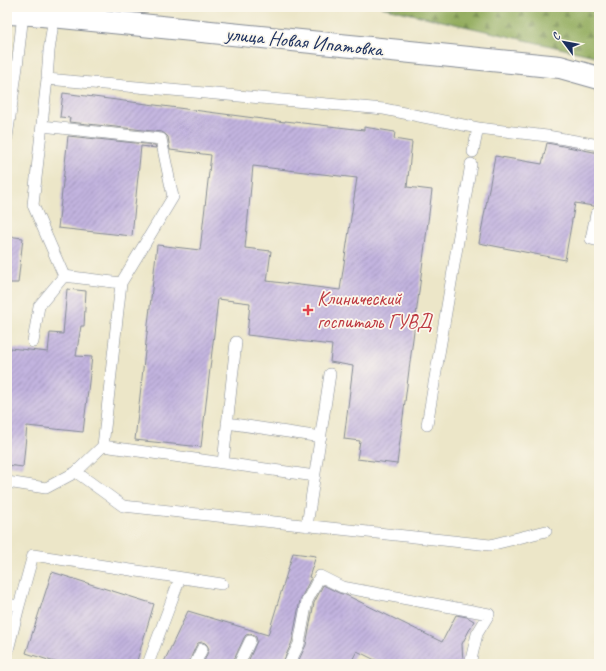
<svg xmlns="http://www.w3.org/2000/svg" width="606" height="671" viewBox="0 0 606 671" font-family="Caveat,sans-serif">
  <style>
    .forest { fill: url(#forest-firs); stroke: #566e5e }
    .building { fill: url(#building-hatch); fill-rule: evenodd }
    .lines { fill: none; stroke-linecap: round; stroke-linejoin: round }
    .service-casing { stroke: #848a93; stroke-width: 12 }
    .minor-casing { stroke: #848a93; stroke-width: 24 }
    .service { stroke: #fff; stroke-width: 11 }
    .minor { stroke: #fff; stroke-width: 22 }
    .health-dot { fill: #e0444e; stroke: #fbf7ec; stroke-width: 1.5 }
    .labels { text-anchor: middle; stroke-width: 3.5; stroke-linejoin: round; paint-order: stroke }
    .street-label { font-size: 20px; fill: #1b2f5e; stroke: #fbf7ec }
    .health-label { font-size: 20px; fill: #be3a42; stroke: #fbf7ec; text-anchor: start }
  </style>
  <defs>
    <pattern id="forest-firs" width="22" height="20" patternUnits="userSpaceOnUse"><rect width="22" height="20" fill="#92ac5d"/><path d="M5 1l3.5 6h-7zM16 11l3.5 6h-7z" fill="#768c50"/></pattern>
    <pattern id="building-hatch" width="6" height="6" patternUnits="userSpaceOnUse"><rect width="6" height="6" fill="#c2b4df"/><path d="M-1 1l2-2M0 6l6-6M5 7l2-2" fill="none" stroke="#9d93b8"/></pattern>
  </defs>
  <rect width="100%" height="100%" fill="#fbf7ec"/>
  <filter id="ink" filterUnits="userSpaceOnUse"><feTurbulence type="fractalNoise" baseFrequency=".025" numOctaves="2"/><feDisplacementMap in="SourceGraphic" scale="8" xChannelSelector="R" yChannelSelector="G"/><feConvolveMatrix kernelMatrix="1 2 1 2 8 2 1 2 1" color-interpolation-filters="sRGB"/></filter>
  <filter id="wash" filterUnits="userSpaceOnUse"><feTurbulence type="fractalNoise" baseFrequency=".012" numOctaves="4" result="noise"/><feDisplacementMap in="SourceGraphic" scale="16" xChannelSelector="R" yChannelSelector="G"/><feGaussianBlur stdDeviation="0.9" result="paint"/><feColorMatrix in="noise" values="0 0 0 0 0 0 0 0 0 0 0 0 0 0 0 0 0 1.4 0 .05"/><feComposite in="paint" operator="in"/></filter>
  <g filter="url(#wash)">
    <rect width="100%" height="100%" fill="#ece6c8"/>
    <path class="forest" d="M381,7H599V57Z"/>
    <g id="blocks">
      <path class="building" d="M63,93L285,122V121L364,130V127L395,132L394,139L412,142L407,187L432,190L397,464L357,459L360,441L344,439L353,366L330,362L332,345L247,335L250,303L218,299L201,447L135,440L157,245L200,250L211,155L170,150L168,137L165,134L162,132L69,122L70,118L60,117ZM253,166L357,178L340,290L267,281L271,251L245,248Z
        M68,136L155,145L156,148L141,146L132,236L58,228Z
        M547,143L599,153V207L575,203L565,260L479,243L495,156L542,164Z
        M7,236L23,238L18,283H7Z
        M67,289L86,291L84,326H81L76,356L92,357L83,432L27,426L23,467L7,465V374L10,348L48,352L50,333L63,334Z
        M293,553L316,556L309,577L311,578L300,600L292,642L282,664H247L257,641L256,637L253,635L250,634L246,635L244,638L232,664H203L209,649L207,645L205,643L202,642L198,643L196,646L188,664H163L188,611L268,635Z
        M52,572L154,604L136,664H61L26,653Z
        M323,585L339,593L346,595L442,642L456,615L467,617L474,621L462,644L463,664H383L357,651L350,664H297L306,645L314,603Z"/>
    </g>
  </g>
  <g filter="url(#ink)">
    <use href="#blocks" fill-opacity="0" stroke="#848a93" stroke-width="1"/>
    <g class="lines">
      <defs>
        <path id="service" d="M54,16L49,51L47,79L33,205L64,276L121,283L103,446L76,472
          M47,79L384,109L478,128L547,136L599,145
          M42,126L161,139L173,197L121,283
          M7,137L17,67L23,14
          M473,152L478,128
          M596,214L591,239L599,241
          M33,342L39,306L64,276
          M227,423L321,437
          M427,425L471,164
          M103,446L315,476
          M223,463L236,342
          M7,482L46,488L76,472L123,506L490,545L546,531
          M307,526L330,374
          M7,604L19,606L33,555L222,584
          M7,654L19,606
          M148,664L180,578
          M195,664L202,649
          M239,664L250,641
          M289,664L299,644L307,601L320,576L342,587L489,614L477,634L470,664"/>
        <path id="minor" d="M7,13L32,14L560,67L599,78"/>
      </defs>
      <use href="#service" class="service-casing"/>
      <use href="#minor" class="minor-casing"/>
      <use href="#service" class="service"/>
      <use href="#minor" class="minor"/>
    </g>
  </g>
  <path class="health-dot" d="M306 304h4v4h4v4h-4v4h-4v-4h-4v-4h4z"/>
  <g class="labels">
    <g class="street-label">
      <text transform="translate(304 41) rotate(6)" y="7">улица Новая Ипатовка</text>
    </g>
    <g class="health-label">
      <text x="317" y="305">Клинический<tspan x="317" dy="23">госпиталь ГУВД</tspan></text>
    </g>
  </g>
  <rect width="606" height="671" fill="none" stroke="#fbf7ec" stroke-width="24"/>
  <g transform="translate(564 42) rotate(302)" stroke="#fbf7ec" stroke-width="3" paint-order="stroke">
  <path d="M0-3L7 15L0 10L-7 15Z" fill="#1b2f5e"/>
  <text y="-6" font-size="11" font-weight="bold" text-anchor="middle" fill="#1b2f5e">С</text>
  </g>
</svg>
